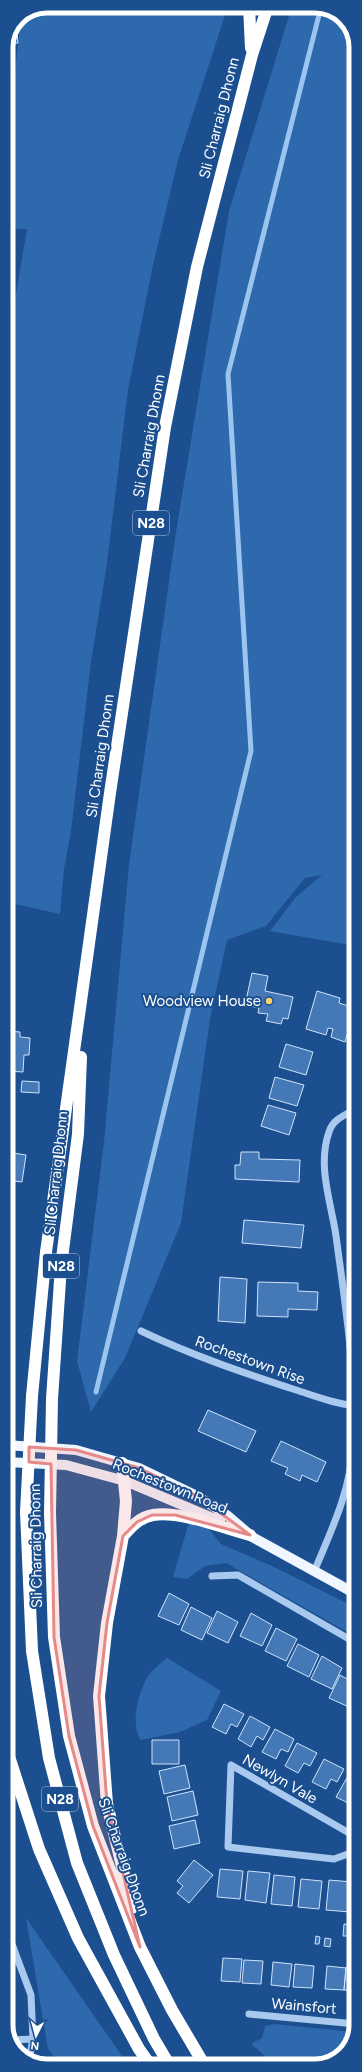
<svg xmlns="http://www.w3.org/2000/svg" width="362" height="2072" viewBox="0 0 362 2072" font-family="Figtree,sans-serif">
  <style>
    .green { fill: #2e69ad }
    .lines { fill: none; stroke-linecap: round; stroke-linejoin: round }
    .stream { stroke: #9cc4f0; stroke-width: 5 }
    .building { fill: #4478b7; stroke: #cfe3fa }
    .minor { stroke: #a9c9ee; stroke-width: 7 }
    .major { stroke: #f0f6ff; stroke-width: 10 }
    .highway { stroke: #fff; stroke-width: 12 }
    .highway-bridge { stroke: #fff; stroke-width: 12 }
    .marked { fill: #e88989; fill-opacity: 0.2; stroke: #e88989; stroke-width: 3; stroke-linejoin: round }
    .poi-dot { fill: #ffd166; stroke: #1b4f8f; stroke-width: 1.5 }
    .labels { text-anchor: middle; stroke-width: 4; stroke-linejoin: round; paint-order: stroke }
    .shield { fill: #1b4f8f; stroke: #bbcadd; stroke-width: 1 }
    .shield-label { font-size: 14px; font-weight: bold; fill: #fff }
    .street-label { font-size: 15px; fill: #fff; stroke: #1b4f8f }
    .poi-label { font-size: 15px; fill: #fff; stroke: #1b4f8f; text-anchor: end }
    .rim { fill: none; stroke: #fff; stroke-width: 5 }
  </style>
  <rect width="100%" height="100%" fill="#1b4f8f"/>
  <path class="green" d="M47,6H228L178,160L153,265L128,390L107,563L91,662L71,831L64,869L60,914L6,902V339L12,318L27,229H13L6,238V125L10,120L21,16Z
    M292,6H320L344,18L356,41V948L344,944L270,931L296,897L322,875L305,878L266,926L227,940L210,1019L181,1223L125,1358L91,1412L77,1361L104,1142L129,864L176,532L229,211Z
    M169,1508L193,1516L208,1528L221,1544L272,1566L351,1605L356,1612V1637L226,1563L205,1566L187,1579L173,1577L189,1522Z
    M167,1658L221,1691L207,1720L180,1732L141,1740C130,1725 138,1693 147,1678C152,1670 160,1664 167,1658Z
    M26,1918L129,2066H61L48,2049Z
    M275,2024L354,2032L346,2052L321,2066H271L262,2053L251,2044L262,2038L265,2026Z"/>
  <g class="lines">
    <path class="stream" d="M96,1392L251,751L228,374L321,7"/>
  </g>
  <path class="building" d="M16,24L18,43L7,44Z
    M6,98L10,121L6,122Z
    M252,973L268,976L265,991L293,997L288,1019L283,1018L281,1024L266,1021L268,1014L258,1013L259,1008L245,1005Z
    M317,991L340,998L339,1003L355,1008L345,1042L331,1037L333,1029L328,1028L326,1035L306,1029Z
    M6,1031L20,1032V1037L30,1038L29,1055H24L23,1072L6,1071Z
    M286,1044L313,1052L306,1075L279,1067Z
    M275,1077L304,1085L297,1106L269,1098Z
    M22,1081L39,1082V1093L21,1092Z
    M268,1105L296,1113L289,1135L261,1126Z
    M6,1152L26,1155L22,1182L6,1180Z
    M241,1152H259V1159L300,1160L299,1182L235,1179V1165H240Z
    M244,1220L304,1225L301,1248L242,1243Z
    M220,1277L247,1279L245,1323L218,1321Z
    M258,1282L298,1283V1291L318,1292L317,1310L288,1309V1317L257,1316Z
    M208,1410L256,1431L246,1452L198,1431Z
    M281,1441L326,1462L317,1482L302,1475L300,1481L285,1474L288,1468L271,1461Z
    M169,1593L189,1604L179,1625L158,1616Z
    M191,1607L212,1618L202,1640L181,1630Z
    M217,1611L238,1622L228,1643L207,1633Z
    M251,1613L272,1625L262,1646L240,1636Z
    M276,1628L297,1639L286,1661L265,1651Z
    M298,1644L319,1655L309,1677L287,1666Z
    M322,1656L342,1668L332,1689L311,1679Z
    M340,1675L356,1684V1697L351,1708L329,1698Z
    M224,1704L244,1714L237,1727L231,1724L226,1734L212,1727Z
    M250,1716L270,1727L263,1740L257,1736L251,1747L238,1739Z
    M275,1729L294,1739L288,1752L281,1749L276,1759L262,1752Z
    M152,1740H179V1764H152Z
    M297,1743L317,1753L310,1766L304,1763L298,1773L285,1766Z
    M324,1759L344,1769L337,1782L331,1779L326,1789L312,1782Z
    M185,1765L190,1788L164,1794L159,1771Z
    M349,1774L356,1778V1794L350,1804L336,1797Z
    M193,1791L198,1815L172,1821L167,1797Z
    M195,1820L200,1843L174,1849L169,1826Z
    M194,1860L213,1875L189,1903L177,1893L183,1886L177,1881Z
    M220,1869L243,1871L240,1899L217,1897Z
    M248,1871L270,1873L266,1903L245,1900Z
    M274,1875L295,1877L292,1906L271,1904Z
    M301,1879L322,1881L319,1909L298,1907Z
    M329,1880L352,1882L350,1912L326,1910Z
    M344,1924L350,1925L349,1936H343Z
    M316,1936L320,1937L319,1944H315Z
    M325,1938L331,1939L330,1947L324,1946Z
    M351,1940L356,1941L355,1947L350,1946Z
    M223,1958L242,1959L240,1982L221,1981Z
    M244,1960L263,1961L261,1984L242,1983Z
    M273,1962L292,1964L289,1987L271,1985Z
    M295,1964L314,1966L312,1988L293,1987Z
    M327,1966L346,1968L344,1990L325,1989Z
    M346,1967L356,1968V1991L344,1990Z"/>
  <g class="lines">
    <path class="minor" d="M141,1331C191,1355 244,1373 296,1390C312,1395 340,1406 356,1405
      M314,1572C331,1531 351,1490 353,1445C357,1377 345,1303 336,1236C331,1202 317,1166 329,1132C333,1119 345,1115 356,1109
      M212,1576L238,1575L356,1643
      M356,1837L231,1765L228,1847L334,1859L356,1851
      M6,1928L31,1995L33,2039L29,2060
      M249,2014L356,2024
      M11,2040L33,2039"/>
    <path class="major" d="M6,1445L76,1450L139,1468L199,1497L228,1516L249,1534
      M6,1462L66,1465L125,1481L220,1521
      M243,1532L356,1594"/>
    <path class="highway" d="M249,6L251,48
      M32,1396L46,1252L110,793L165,427L197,267L252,55L268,6
      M52,1399L61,1266L78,1134L81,1057
      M122,1463L126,1501L123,1536L107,1623L99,1696L107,1804L132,1908
      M26,1512L32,1651L49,1758L77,1863L114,1955L154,2039L170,2066
      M50,1513L54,1637L69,1736L93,1826L140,1947L172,2010L205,2066
      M123,1536C131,1527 140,1517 153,1515C178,1510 224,1528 250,1535
      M6,1747L39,1849L78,1938L139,2049L151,2066"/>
    <path class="highway-bridge" d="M26,1512L32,1396
      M50,1513L52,1399"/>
  </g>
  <path class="marked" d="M29,1447L76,1450L139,1468L199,1497L250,1535L175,1515H152L137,1522L123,1536L107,1623L99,1696L107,1804L140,1947L93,1826L69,1736L54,1637L51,1464L29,1462Z"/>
  <circle class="poi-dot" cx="269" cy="1001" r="4"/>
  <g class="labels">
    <g class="shield">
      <rect x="133" y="511" width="36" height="24" rx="3"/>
      <rect x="43" y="1254" width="36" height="24" rx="3"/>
      <rect x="42" y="1787" width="36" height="24" rx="3"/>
    </g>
    <g class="shield-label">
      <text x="151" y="528">N28</text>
      <text x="61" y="1271">N28</text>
      <text x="60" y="1804">N28</text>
    </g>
    <g class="street-label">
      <text transform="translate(219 118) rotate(-76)" y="5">Sli Charraig Dhonn</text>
      <text transform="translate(149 436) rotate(-80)" y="5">Sli Charraig Dhonn</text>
      <text transform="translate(100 756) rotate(-82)" y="5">Sli Charraig Dhonn</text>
      <text transform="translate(56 1173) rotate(-84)" y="5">Sli Charraig Dhonn</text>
      <text transform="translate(250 1360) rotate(20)" y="5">Rochestown Rise</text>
      <text transform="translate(170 1486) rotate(22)" y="5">Rochestown Road</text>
      <text transform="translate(36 1546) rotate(-91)" y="5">Sli Charraig Dhonn</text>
      <text transform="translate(280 1779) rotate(30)" y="5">Newlyn Vale</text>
      <text transform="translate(124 1857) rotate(70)" y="5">Sli Charraig Dhonn</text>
      <text transform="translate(304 2006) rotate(5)" y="5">Wainsfort</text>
    </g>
    <g class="poi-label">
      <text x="261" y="1006">Woodview House</text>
    </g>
  </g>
  <path d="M0 0H362V2072H0ZM47 13H315A34 34 0 0 1 349 47V2025A34 34 0 0 1 315 2059H47A34 34 0 0 1 13 2025V47A34 34 0 0 1 47 13Z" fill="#1b4f8f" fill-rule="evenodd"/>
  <path class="rim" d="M47 13H315A34 34 0 0 1 349 47V2025A34 34 0 0 1 315 2059H47A34 34 0 0 1 13 2025V47A34 34 0 0 1 47 13Z"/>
  <g transform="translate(36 2036) rotate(186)" stroke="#1b4f8f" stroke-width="3" paint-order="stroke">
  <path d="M0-3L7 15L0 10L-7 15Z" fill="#ffffff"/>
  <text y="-6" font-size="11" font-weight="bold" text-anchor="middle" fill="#ffffff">N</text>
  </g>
</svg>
